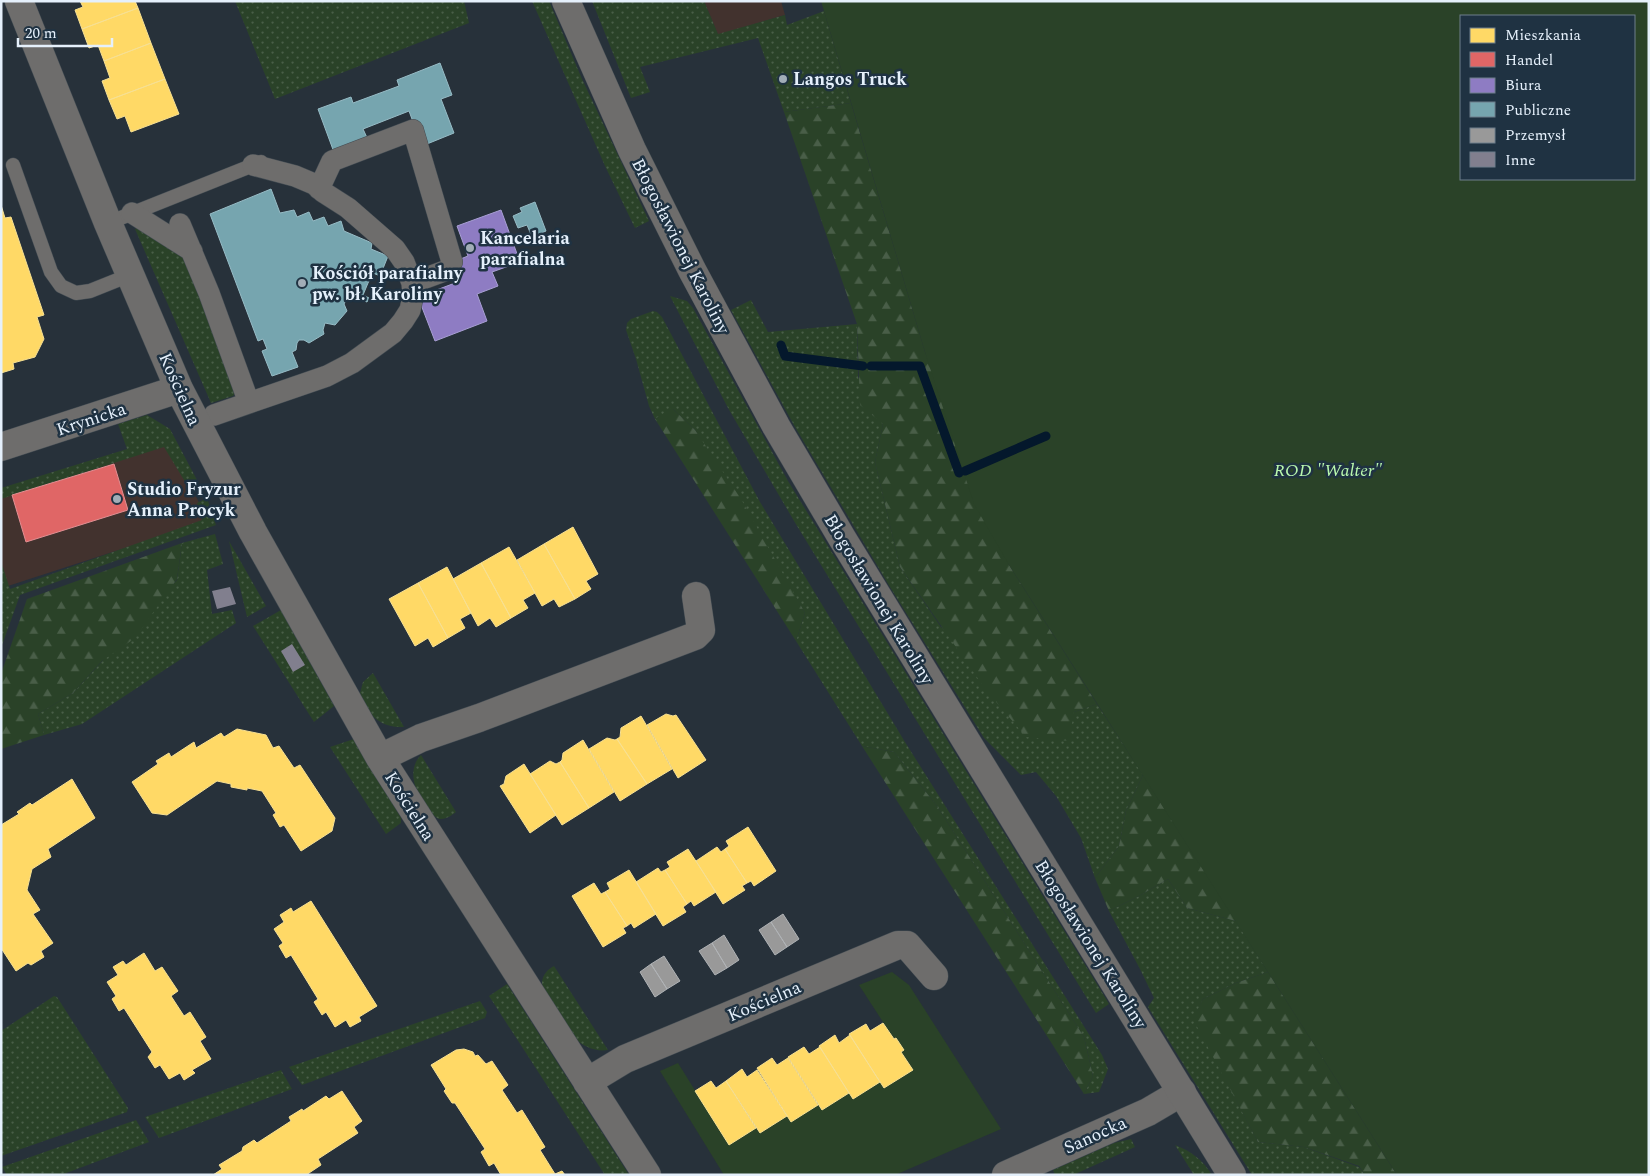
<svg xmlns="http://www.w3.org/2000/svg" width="1650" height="1176" viewBox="0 0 1650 1176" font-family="Spectral,serif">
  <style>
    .commercial { fill: #42322e }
    .grass { fill: url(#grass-dots) }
    .forest { fill: url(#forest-firs) }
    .garden { fill: #2a4228; fill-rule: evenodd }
    .homes { fill: #ffd966; stroke: #f7e093 }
    .shops { fill: #e06666; stroke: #e28f93 }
    .offices { fill: #8e7cc3; stroke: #a89fd4 }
    .public { fill: #76a5af; stroke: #97bcc6 }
    .industry { fill: #999; stroke: #b0b3b6 }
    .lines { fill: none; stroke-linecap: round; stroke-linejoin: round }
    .stream { stroke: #04182c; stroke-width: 9 }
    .building { fill: #817f8e }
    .service-casing { stroke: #434c53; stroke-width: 15 }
    .pedestrian-casing { stroke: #434c53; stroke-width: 22 }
    .minor-casing { stroke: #434c53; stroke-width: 29 }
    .tertiary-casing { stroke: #434c53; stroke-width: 29 }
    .service { stroke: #6e6d6c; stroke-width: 14 }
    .pedestrian { stroke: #6e6d6c; stroke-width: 21 }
    .minor { stroke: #6e6d6c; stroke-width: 28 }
    .tertiary { stroke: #6e6d6c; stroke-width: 28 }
    .poi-dot { fill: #a2adb7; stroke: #1f3242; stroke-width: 2 }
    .labels { text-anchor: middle; stroke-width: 5; stroke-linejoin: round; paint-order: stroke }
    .poi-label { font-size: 18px; font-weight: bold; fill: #e5f0fb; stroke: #1f3242; text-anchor: start }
    .street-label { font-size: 18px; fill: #e5f0fb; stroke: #1f3242 }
    .park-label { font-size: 18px; font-style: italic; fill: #baf8ae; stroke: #1f3242 }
  </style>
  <defs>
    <pattern id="grass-dots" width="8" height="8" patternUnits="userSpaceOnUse" patternTransform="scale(1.25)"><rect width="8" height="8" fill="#2a4228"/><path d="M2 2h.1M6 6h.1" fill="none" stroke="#495e48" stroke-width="1.8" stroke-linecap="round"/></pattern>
    <pattern id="forest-firs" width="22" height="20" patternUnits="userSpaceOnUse" patternTransform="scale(1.25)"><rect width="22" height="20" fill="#2a4228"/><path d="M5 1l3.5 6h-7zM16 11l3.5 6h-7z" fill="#495e48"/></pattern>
  </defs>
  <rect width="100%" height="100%" fill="#27313a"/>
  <path class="commercial" d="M704,1H781L785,15L718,35Z
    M170,443L208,521L8,586L1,565V496Z"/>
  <path class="grass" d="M235,1H464L469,23L275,99Z
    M532,1H549L582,79L649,221L635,228L605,166Z
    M592,1H704L718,34L785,15L787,25L824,11L851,103L784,112L758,38L640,67L650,92L631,98Z
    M143,225L182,250L236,392L233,396L211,403L135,229Z
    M670,296L687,301L693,308L788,481L1103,994L1109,1004L1096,1013L794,521L728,408Z
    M751,300L768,332L857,324L858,377L883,424L875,462L900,567L941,627L1074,712L1097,704L1143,775L1126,811L1119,846L1095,878L1081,838L1056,796L1036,772L1021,775L984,738L890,587L795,427L731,310Z
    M653,311L657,312L662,317L760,502L905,742L1102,1055L1108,1069L1099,1092L1084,1094L1093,1076L1084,1037L937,806L894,752L862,746L796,641L805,613L695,430L673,409L655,419L649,406L636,359L626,330L627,323L631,319Z
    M147,415L170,429L197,480L187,485L164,447L1,499V488L127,449L118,424Z
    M207,498L216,525L20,595L1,648V561L10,589L202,520L197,503Z
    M215,534L223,564L207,570L212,614L232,610L236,623L82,724L44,735L38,714L73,693L177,580L182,543Z
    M229,541L266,606L247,617Z
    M281,610L334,706L314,722L253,626Z
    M373,673L404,727C380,728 367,715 360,693L363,682Z
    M354,739L401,818V823L386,834L330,747Z
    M421,755L456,812C452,815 447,819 441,819C432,820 415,790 414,781C412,772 414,762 421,755Z
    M1168,879L1187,908L1236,921L1268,972L1236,983L1203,999L1194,1019L1258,1142L1304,1147L1359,1167L1365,1175H1252L1148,1007L1154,998L1140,969L1109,911L1139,896Z
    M554,966L608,1050C596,1052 583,1047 575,1038C568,1027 541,992 542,982C543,974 548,969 554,966Z
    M507,984L629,1175H605L489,996Z
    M54,996L57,997L128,1108L127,1112L1,1156V1031Z
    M480,1001L487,1012L485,1018L302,1085L289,1067Z
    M281,1070L292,1089L159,1138L145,1117Z
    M136,1120L149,1142L61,1175H7L2,1167Z
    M1131,1139L1135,1147L1073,1175H1055L1053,1170L1114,1143Z
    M1175,1145C1191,1151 1203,1160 1212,1175H1194Z"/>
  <path class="forest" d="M851,103L925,352L1009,565L1097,704L1074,712L1069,741L1026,737L986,690L900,567L875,462L883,424L860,405L857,324L784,112Z
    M672,408L695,430L741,499L805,613L796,641L655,419Z
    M182,543L177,579L135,638L102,661L73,693L38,714L44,735L1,749V674L27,599Z
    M862,746L894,752L937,806L1084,1037L1093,1076L1084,1094Z
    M1143,775L1236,921L1187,908L1168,879L1139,896L1109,911L1095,878L1119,846L1126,811Z
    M1268,972L1397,1175H1365L1359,1166L1304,1147L1258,1142L1193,1019L1203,999L1236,983Z"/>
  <path class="garden" d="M821,1H1649V1175H1397L1009,565L974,504L925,352ZM1461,16H1634V179H1461Z
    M892,972L909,985L1001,1129L895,1175H724L660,1071L678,1063L729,1145L756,1128L761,1133L787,1116L791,1122L818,1105L822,1110L849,1093L853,1099L880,1082L884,1088L913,1070L901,1052L903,1050L896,1038L894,1039L859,985Z"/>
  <path class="homes" d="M80,1H135L138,8L82,29L75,10L83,7Z
    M138,8L151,43L104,61L98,45L89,48L82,29Z
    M151,43L165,79L109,100L102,81L110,78L104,61Z
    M165,79L179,114L131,132L125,116L117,119L109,100Z
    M1,205L5,218L11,217L44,315L37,317L44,339L35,357L13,363L14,369L1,373Z
    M573,527L598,574L586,581L591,589L575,599L544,544Z
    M544,544L575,599L559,607L554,599L542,606L517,560Z
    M509,547L535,593L523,600L528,608L511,618L481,563Z
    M481,563L511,618L496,627L490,618L478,626L453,579Z
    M447,567L471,613L460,619L465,628L448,638L418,583Z
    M418,583L448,638L433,647L428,638L415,646L389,599Z
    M666,714L673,716L676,715L706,760L678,778L647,725Z
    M641,716L672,769L647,784L617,739L620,737L621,728Z
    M237,729L266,735L273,748L279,746L294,768L300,765L335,818L332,831L301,851L284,825L280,827L273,815L276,813L262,791L247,788V790L231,787V784L217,781L167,815L152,813L132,782L158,764L156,761L169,753L171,757L194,742L196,748L221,733L224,737Z
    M607,738L615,740L617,739L647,784L620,801L589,749Z
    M583,740L614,792L589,808L560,762L562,760L563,753Z
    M550,761L556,764L560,762L589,808L562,825L530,774Z
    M524,764L556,815L530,833L500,786L504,784L506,776Z
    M72,779L95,818L48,849L51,857L32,869L27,890L40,910L33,914L53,943L41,951L44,957L31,965L28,963L16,971L1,948V825L19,814L17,812L30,803L32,805Z
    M748,827L776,871L754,886L751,881L747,883L725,849L729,846L726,841Z
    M717,847L721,852L725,849L747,883L742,886L745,890L723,904L696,861Z
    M688,849L716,892L694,906L691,901L687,904L665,870L670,867L667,862Z
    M658,868L661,872L665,870L687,904L683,907L686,912L663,926L636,882Z
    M629,870L656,914L634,928L631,923L627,926L605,892L610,889L607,883Z
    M594,883L601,894L605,892L627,926L623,928L626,933L603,947L572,896Z
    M311,901L377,1006L359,1017L361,1021L350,1027L346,1020L335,1027L326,1012L322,1015L314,1002L318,999L291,955L286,958L279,946L283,943L274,929L284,922L280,915L291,908L293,912Z
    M144,953L155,971L162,967L178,991L171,996L184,1016L190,1012L206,1037L200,1041L211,1059L192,1070L195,1073L184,1080L180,1073L169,1079L160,1065L155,1068L148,1057L152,1052L124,1008L119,1011L112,999L116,996L107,982L118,975L113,967L123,961L126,965Z
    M883,1023L894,1039L896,1038L904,1050L901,1052L913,1070L884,1088L849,1034L866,1024L870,1031Z
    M835,1035L839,1043L850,1035L880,1082L853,1099L819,1046Z
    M804,1047L809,1054L820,1047L849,1093L822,1110L788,1057Z
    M464,1049L473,1052L475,1056L478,1055L486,1064L492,1061L508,1085L502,1090L517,1113L522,1110L545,1147L540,1150L555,1174L562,1171L565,1175H501L494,1163L489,1166L481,1152L485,1149L455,1103H452L444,1091L446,1089L431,1065L456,1050Z
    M772,1058L777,1065L788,1058L818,1105L791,1122L757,1068Z
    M742,1069L747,1077L757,1070L787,1116L760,1133L726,1081Z
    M711,1081L716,1088L726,1081L756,1128L729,1145L695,1091Z
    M342,1091L362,1121L354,1127L358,1133L318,1159L321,1165L306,1175H213L222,1169L219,1165L242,1151L243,1147L254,1140L257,1143L291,1121L289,1117L302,1109L303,1111L326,1096L329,1099Z"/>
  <path class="shops" d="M114,464L128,510L26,542L12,495Z"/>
  <path class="offices" d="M501,210L520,262L492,272L498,286L477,294L487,321L435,341L418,297L455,283L448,264L468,256L457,226Z"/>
  <path class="public" d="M440,63L452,95L441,99L454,133L422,146L409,111L363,129L369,142L335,155L318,109L351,97L353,103L399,86L397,80Z
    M271,189L280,213L294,210L297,217L309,212L313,221L324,217L328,226L341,221L344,231L372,243L371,249L388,256L380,276L373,273L368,283L363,295L369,298L367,302L354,297L347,298L344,304L347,311L335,325L325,323L323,330L324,334L309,343L304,340H299L297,343L296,350L292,352L298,367L272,376L262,351L267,349L263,339L258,341L210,214Z
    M535,202L546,231L532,237L527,225L518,228L513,216L522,212L520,208Z"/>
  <path class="industry" d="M783,914L799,939L787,947L771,922Z
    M771,922L787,947L775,955L759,930Z
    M724,935L739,960L727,968L712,943Z
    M712,943L727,968L715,975L699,951Z
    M664,956L680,981L667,989L651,964Z
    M651,964L667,989L655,997L640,972Z"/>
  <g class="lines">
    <path class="stream" d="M781,345L785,356L863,366
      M871,366H920L959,473
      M965,471L1046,436"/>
  </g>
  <path class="building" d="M230,587L236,604L217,609L212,591Z
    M292,644L305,665L293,672L281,651Z"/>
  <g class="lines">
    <defs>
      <path id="service" d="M13,165L51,272L61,286L76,293L90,291L130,275
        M108,223L261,162"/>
      <path id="pedestrian" d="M319,189L332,161L413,130L452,262
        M132,213L192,251
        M180,224L209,293L249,403
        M412,283L450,269
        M214,415L327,376L352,363L393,333L403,321L410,310L413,296L412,283L404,262L395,249L348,208L323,192L314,184L295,176L253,165"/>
      <path id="minor" d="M19,1L108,223L179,389L253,532L380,758L647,1175
        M1,447L179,389
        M380,758L421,738L479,718L695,636L701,630L696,596
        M587,1082L625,1059L898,945H907L934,976
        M1006,1175L1148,1112L1182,1092"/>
      <path id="tertiary" d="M566,1L632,150L692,270L776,426L842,538L1232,1175"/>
    </defs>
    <use href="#service" class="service-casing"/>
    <use href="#pedestrian" class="pedestrian-casing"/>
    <use href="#minor" class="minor-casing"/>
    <use href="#tertiary" class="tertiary-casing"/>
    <use href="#service" class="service"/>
    <use href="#pedestrian" class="pedestrian"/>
    <use href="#minor" class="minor"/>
    <use href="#tertiary" class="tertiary"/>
  </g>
  <g class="poi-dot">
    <circle cx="783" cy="79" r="5"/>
    <circle cx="470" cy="248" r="5"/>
    <circle cx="302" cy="283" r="5"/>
    <circle cx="117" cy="499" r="5"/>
  </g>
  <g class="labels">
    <g class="poi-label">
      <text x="793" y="85">Langos Truck</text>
      <text x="480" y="244">Kancelaria<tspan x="480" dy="21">parafialna</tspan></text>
      <text x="312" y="279">Kościół parafialny<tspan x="312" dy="21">pw. bł. Karoliny</tspan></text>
      <text x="127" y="495">Studio Fryzur<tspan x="127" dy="21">Anna Procyk</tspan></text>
    </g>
    <g class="street-label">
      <text transform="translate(681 246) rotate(63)" y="6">Błogosławionej Karoliny</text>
      <text transform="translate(180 389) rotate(66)" y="6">Kościelna</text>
      <text transform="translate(91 419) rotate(-18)" y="6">Krynicka</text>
      <text transform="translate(879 599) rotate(59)" y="6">Błogosławionej Karoliny</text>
      <text transform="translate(410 806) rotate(58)" y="6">Kościelna</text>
      <text transform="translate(1091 944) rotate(58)" y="6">Błogosławionej Karoliny</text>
      <text transform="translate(764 1001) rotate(-23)" y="6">Kościelna</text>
      <text transform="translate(1095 1135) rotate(-24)" y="6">Sanocka</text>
    </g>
    <g class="park-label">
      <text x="1328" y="476">ROD "Walter"</text>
    </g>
  </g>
  <rect width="1650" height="1176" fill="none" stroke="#e5f0fb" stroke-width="5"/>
  <rect x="1460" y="15" width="175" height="165" fill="#1f3242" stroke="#6e7e8c"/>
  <rect x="1470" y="28" width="25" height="15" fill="#ffd966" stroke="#6e7e8c"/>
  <text x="1505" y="40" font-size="15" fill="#e5f0fb">Mieszkania</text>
  <rect x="1470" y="52" width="25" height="15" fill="#e06666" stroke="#6e7e8c"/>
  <text x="1505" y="65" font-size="15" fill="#e5f0fb">Handel</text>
  <rect x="1470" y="78" width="25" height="15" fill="#8e7cc3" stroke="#6e7e8c"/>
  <text x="1505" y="90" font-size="15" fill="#e5f0fb">Biura</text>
  <rect x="1470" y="102" width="25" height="15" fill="#76a5af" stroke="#6e7e8c"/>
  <text x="1505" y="115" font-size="15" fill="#e5f0fb">Publiczne</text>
  <rect x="1470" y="128" width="25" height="15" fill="#999999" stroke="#6e7e8c"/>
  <text x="1505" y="140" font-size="15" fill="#e5f0fb">Przemysł</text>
  <rect x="1470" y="152" width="25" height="15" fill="#817f8e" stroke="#6e7e8c"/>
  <text x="1505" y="165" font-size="15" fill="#e5f0fb">Inne</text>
  <path d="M18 38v8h94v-8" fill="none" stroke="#e5f0fb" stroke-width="2.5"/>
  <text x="25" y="38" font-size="15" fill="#e5f0fb" stroke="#1f3242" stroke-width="4" paint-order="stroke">20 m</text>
</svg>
